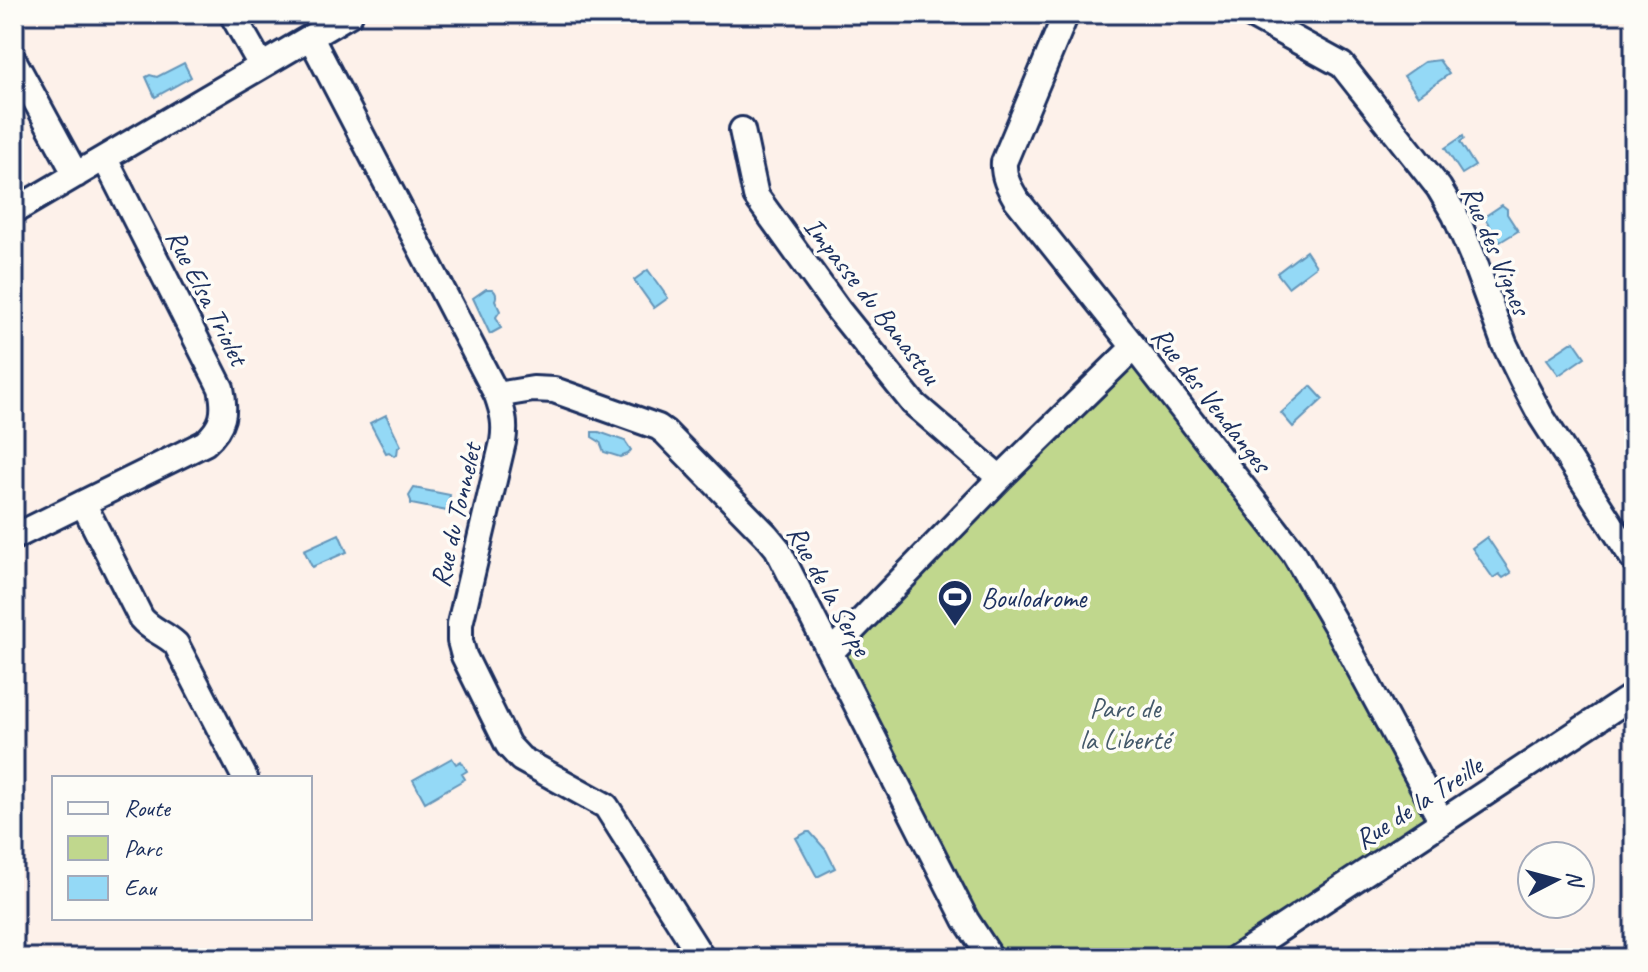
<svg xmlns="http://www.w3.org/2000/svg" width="1648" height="972" viewBox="0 0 1648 972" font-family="Caveat,sans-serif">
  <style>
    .green { fill: #c0d78d; stroke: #6e8376; stroke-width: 2 }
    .water { fill: #94d9f6; stroke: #6495b9; stroke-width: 2 }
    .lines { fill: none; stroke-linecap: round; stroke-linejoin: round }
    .minor-casing { stroke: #1b2f5e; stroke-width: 30 }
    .minor { stroke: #fdfcf7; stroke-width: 24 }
    .labels { text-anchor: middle; stroke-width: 7; stroke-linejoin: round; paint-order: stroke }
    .street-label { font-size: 28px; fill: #1b2f5e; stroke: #fdfcf7 }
    .poi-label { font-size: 28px; fill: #1b2f5e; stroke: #fdfcf7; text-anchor: start }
    .park-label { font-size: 28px; fill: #44596a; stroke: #fdfcf7 }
  </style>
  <rect width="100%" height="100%" fill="#fdf1ea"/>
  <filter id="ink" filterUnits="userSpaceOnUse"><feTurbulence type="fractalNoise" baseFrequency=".0125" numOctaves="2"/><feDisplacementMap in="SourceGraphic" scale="16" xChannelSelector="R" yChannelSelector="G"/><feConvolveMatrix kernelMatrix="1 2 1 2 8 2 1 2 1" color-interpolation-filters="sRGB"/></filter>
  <g filter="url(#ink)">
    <path class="green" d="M1134,347L1294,553L1441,822L1236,958H991L831,652Z"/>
    <path class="water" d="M1439,60L1449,74L1418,96L1404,76L1424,62Z
      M184,63L191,77L155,97L146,77L150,75L157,77Z
      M1463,136L1464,139L1460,142L1475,166L1462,174L1445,148Z
      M1502,205L1507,209V214L1518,231L1500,242L1484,217Z
      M1306,251L1316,266L1288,287L1277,273Z
      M648,270L668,298L654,308L634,280Z
      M486,289H492C496,292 497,296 495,300L500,311L496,317L501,328L490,334L473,298Z
      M1574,341L1585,357L1559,375L1547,359Z
      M1311,386L1323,399L1293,427L1281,413Z
      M386,415L401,446L398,447L397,455L394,456L389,452L386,453L370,423Z
      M592,432H599L625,441L631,450L628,454L620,457L604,452L600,442L592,437Z
      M414,488L450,495L447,511L411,504V501L409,496Z
      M339,534L347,552L312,567L304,550Z
      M1487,537L1511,573L1503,578L1499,574L1493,578L1472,548Z
      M452,758L456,764L461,761L467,771L462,774L465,779L425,802L413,780Z
      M807,832H810L826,850L835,868L817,877L796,838Z"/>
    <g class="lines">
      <defs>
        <path id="minor" d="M232,14L261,65
          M1066,14L1004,162C1003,177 1009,187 1016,199L1134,347L1294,553L1337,627L1442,822
          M1249,14L1342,65L1439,188L1455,215L1472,255L1504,343L1523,382L1541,416L1634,560
          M311,38L497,395C503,412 506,424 503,442L460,624V641L464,656L508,745L521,759L606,806L702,958
          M14,61L76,175
          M742,130L756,196L839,311L913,403L1000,478
          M14,211L350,14
          M497,395L533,389L554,390L658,427L665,432L767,536L777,548L966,920L991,958
          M83,503L141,618C152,631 163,632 176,644L245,778
          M14,537L205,443C224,426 226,412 221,388L105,159
          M831,652L1000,478L1134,347
          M1236,958L1634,695"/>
      </defs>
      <use href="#minor" class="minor-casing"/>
      <use href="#minor" class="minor"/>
    </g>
  </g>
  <defs>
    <symbol id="stadium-pin" viewBox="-11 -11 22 30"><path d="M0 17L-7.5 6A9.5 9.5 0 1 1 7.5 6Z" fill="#1b2f5e" stroke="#fdfcf7"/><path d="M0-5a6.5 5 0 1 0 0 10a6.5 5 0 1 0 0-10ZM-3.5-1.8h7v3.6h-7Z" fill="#fff"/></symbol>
  </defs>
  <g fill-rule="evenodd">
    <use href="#stadium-pin" x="935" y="577" width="40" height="54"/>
  </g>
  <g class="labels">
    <g class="street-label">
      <text transform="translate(1497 250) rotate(67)" y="10">Rue des Vignes</text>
      <text transform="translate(208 297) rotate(63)" y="10">Rue Elsa Triolet</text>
      <text transform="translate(873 300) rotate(52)" y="10">Impasse du Banastou</text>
      <text transform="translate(1212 399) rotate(52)" y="10">Rue des Vendanges</text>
      <text transform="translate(455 515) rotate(-77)" y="10">Rue du Tonnelet</text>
      <text transform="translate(830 590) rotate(61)" y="10">Rue de la Serpe</text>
      <text transform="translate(1418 802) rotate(-33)" y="10">Rue de la Treille</text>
    </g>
    <g class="poi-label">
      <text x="981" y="607">Boulodrome</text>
    </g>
    <g class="park-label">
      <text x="1125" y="717">Parc de<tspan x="1125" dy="32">la Liberté</tspan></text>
    </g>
  </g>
  <rect width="1648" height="972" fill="none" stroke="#fdfcf7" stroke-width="48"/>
  <rect x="24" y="24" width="1600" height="924" fill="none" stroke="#1b2f5e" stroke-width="3" filter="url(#ink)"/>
  <rect x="52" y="776" width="260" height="144" fill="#fdfcf7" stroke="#a3aaba" stroke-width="2"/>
  <rect x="68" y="802" width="40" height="12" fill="#fdfcf7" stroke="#a3aaba" stroke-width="2"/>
  <text x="124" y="816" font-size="24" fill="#1b2f5e">Route</text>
  <rect x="68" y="836" width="40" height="24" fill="#c0d78d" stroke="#a3aaba" stroke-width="2"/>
  <text x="124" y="856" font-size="24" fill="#1b2f5e">Parc</text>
  <rect x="68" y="876" width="40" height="24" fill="#94d9f6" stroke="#a3aaba" stroke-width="2"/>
  <text x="124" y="896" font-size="24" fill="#1b2f5e">Eau</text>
  <g transform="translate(1556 880) rotate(84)"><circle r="38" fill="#fdfcf7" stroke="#a3aaba" stroke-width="2"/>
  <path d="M0-6L14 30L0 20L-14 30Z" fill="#1b2f5e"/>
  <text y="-12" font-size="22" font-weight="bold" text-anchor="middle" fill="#1b2f5e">N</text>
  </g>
</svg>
